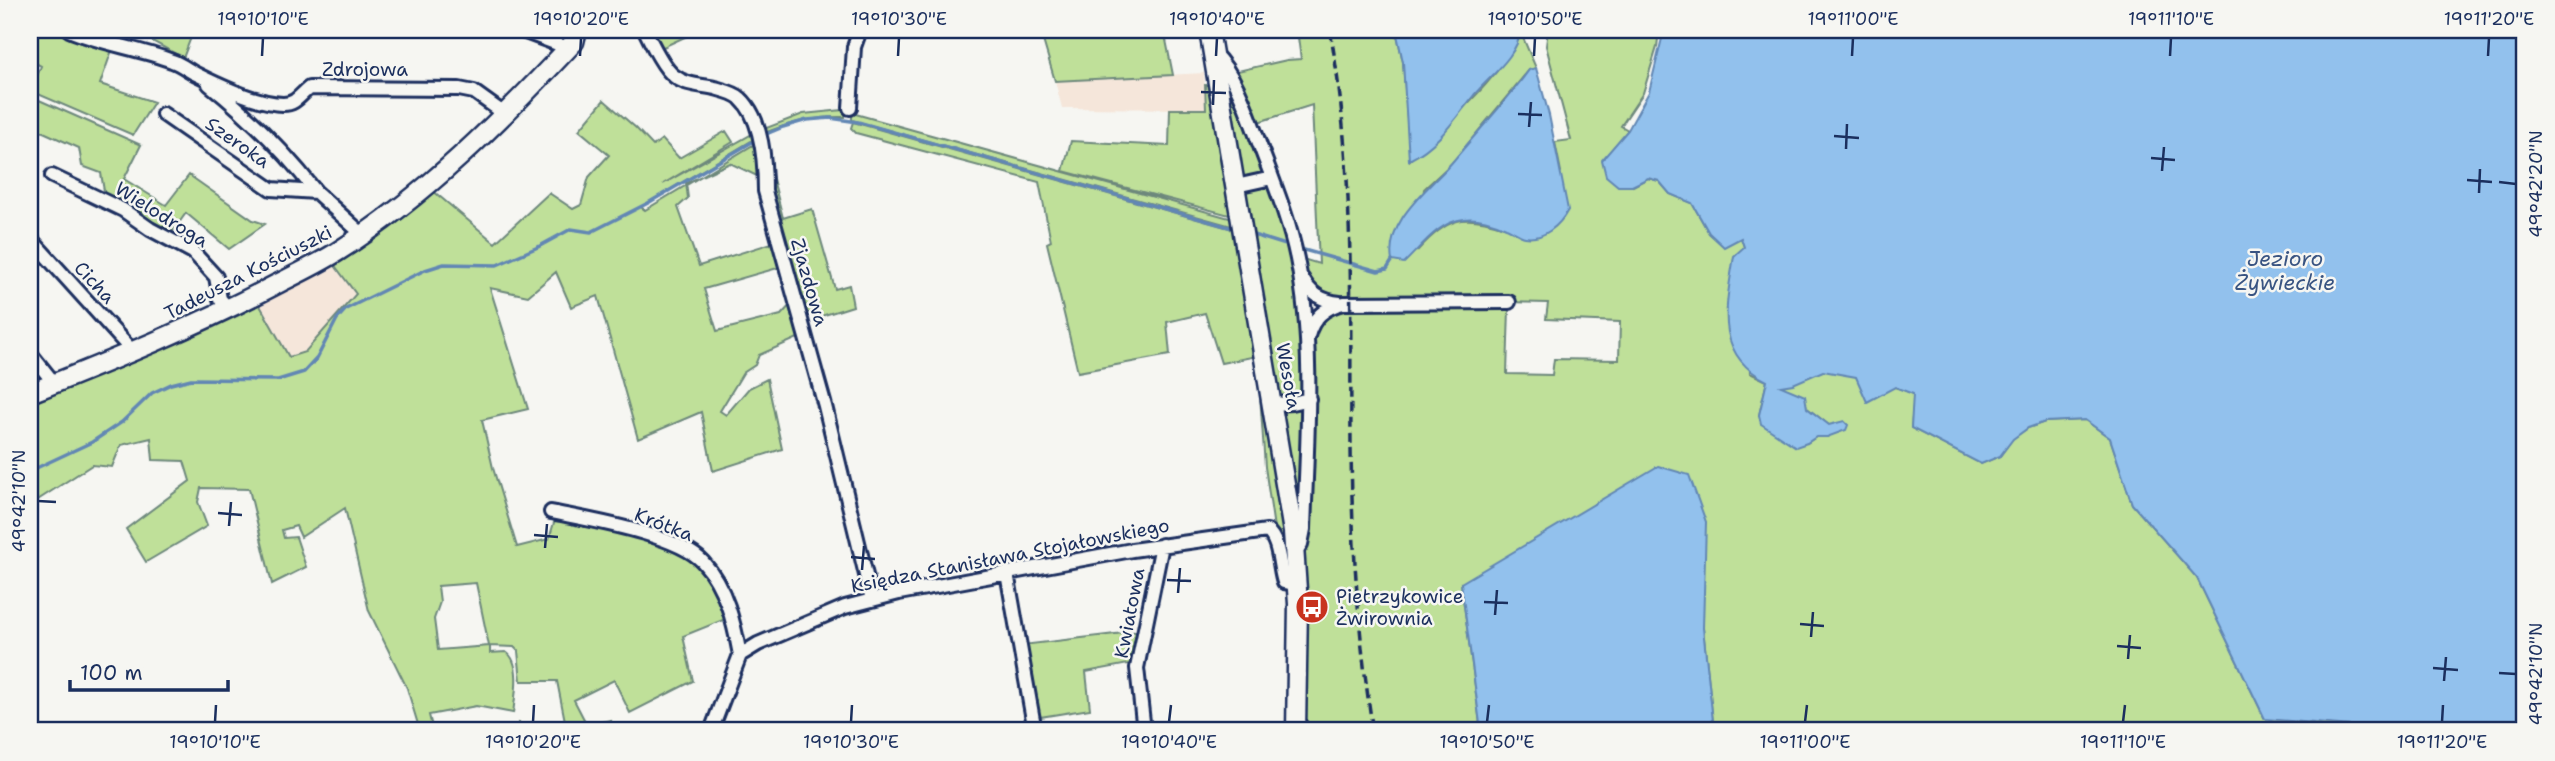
<svg xmlns="http://www.w3.org/2000/svg" width="2555" height="761" viewBox="0 0 2555 761" font-family="'Shantell Sans',sans-serif">
  <style>
    .built { fill: #f5e6da }
    .green { fill: #bfe099; stroke: #6d887c; stroke-width: 2; fill-rule: evenodd }
    .water { fill: #92c1ed; stroke: #6287b4; stroke-width: 2 }
    .lines { fill: none; stroke-linecap: round; stroke-linejoin: round }
    .stream { stroke: #6287b4; stroke-width: 3.5 }
    .street-casing { stroke: #1b2f5e; stroke-width: 18 }
    .secondary-casing { stroke: #1b2f5e; stroke-width: 23 }
    .street { stroke: #f6f6f2; stroke-width: 12 }
    .secondary { stroke: #f6f6f2; stroke-width: 18 }
    .rail { stroke: #1b2f5e; stroke-width: 3.5; stroke-dasharray: 10 5; stroke-linecap: butt }
    .ticks { fill: none; stroke: #1b2f5e; stroke-width: 2.5 }
    .labels { text-anchor: middle; stroke-width: 5; stroke-linejoin: round; paint-order: stroke }
    .street-label { font-size: 19px; fill: #1b2f5e; stroke: #f6f6f2 }
    .poi-label { font-size: 19px; fill: #1b2f5e; stroke: #f6f6f2; text-anchor: start }
    .water-label { font-size: 21px; font-style: italic; fill: #395482; stroke: #f6f6f2 }
    .neatline { fill: none; stroke: #1b2f5e; stroke-width: 2.5 }
    .ticks-label { font-size: 18px; text-anchor: middle; fill: #1b2f5e }
  </style>
  <rect width="100%" height="100%" fill="#f6f6f2"/>
  <filter id="ink" filterUnits="userSpaceOnUse"><feTurbulence type="fractalNoise" baseFrequency=".0143" numOctaves="2"/><feDisplacementMap in="SourceGraphic" scale="14" xChannelSelector="R" yChannelSelector="G"/><feConvolveMatrix kernelMatrix="1 2 1 2 8 2 1 2 1" color-interpolation-filters="sRGB"/></filter>
  <g filter="url(#ink)">
    <path class="built" d="M1204,73L1206,109L1062,108L1055,81Z
      M333,263L356,294L305,352L289,357L258,302Z"/>
    <path class="green" d="M30,30H63L112,50L100,84L154,102L133,135L31,91L41,66L30,60Z
      M136,30H188L193,32L183,58L152,41Z
      M649,30H689V35L659,49Z
      M1040,30H1138V34L1165,35L1173,75L1055,81Z
      M1297,30H1396L1403,62L1410,160C1447,122 1499,81 1521,33L1536,68L1529,70L1452,163L1424,189L1418,250C1447,218 1463,213 1504,227L1561,172L1555,142L1571,140L1546,46L1548,30H1659L1657,47L1643,93L1621,126L1628,130L1603,160L1633,186L1648,178L1659,181L1670,194L1692,203L1709,233L1724,246L1741,237L1744,247L1750,373L1767,381L1759,415L1807,443L1816,437H1827L1838,424L1829,425L1779,386C1795,384 1807,374 1822,371C1838,368 1897,387 1914,394L1911,428L1981,464L2000,456L2013,438L2028,428L2045,422L2085,420L2110,438L2132,504L2197,578L2265,719L2414,731H1714L1703,628L1461,583L1481,731H1295L1297,584L1214,54L1229,73L1287,60L1301,59ZM1312,105L1319,264L1296,257L1252,124ZM1305,284L1328,302L1306,337ZM1509,302L1548,303L1546,319L1620,322L1619,360L1554,359L1552,375L1507,374L1509,308L1387,310L1383,304Z
      M1205,85H1212L1233,216L1063,171L1071,141L1169,146L1170,109H1206Z
      M30,96L141,145L124,179L166,205L189,175L253,220L265,224L229,249L186,213L169,237L105,197L101,173L82,166L79,148L30,126Z
      M604,100L636,128L653,146L662,139L679,158L726,131L733,142L663,184L754,133L756,138L641,207L645,210L758,142L761,171L757,176L730,163L686,183L688,198L678,207L699,266L775,242L781,267L704,289L717,331L781,315L792,303L800,334L798,338L759,355L755,365L743,373L720,411L726,415L749,388L767,379L782,449L713,471L701,412L638,439L598,296L571,307L556,272L528,296L490,288L528,409L482,420L493,468L517,547L549,539L556,516C593,526 669,538 697,560C715,574 721,598 728,618L683,636L693,681L630,713L614,680L574,700L587,725L611,720L613,731H519V722L521,726L567,731L557,681H521L518,651L514,647L490,646V653L506,652C522,662 515,697 513,713L476,706L429,715L433,731H420L407,688L369,611L345,508L301,537L296,526L282,530L284,538L296,537L306,567L272,584L249,489L201,488L198,502L207,526L146,562L126,529L190,481L184,461L153,460L151,438L121,445L112,467L92,465L30,505V404L226,319L258,302L289,357L305,352L356,294L333,263L432,190L495,243L549,193L573,209L581,205L589,177L609,155L579,130ZM476,583L489,646L438,650L434,619L440,602L438,586Z
      M843,110L845,111V117C815,116 790,122 762,134L761,130L803,114Z
      M852,113L1233,219L1235,227L852,120Z
      M853,122L1236,230L1257,356L1221,363L1205,313L1167,322L1170,355L1078,372L1047,243L1051,241L1039,182L856,133L851,128Z
      M767,171H771L783,218L812,209L835,289L849,285L853,306L815,318L813,312L802,315L767,190Z
      M1258,366L1260,367L1291,576L1269,528H1274L1265,467Z
      M1141,631L1134,663L1086,672L1090,709L1034,718L1022,645Z"/>
    <path class="water" d="M1396,30H1521C1517,57 1491,75 1474,95C1455,119 1438,146 1409,160L1403,62Z
      M1664,30H2525V731H2414L2265,719L2197,578L2132,504L2110,438L2085,420L2045,422L2028,428L2013,439L2000,456L1981,464L1911,428L1913,394L1895,387L1867,402L1856,377L1823,371L1793,384L1781,386L1805,396L1807,408L1829,425L1844,421L1848,425L1846,430L1827,437H1816L1807,443L1796,447L1761,424L1759,415L1767,381C1713,354 1726,306 1734,256L1744,247L1741,238L1724,247L1709,233L1692,203L1670,194L1659,181L1648,178L1632,186H1618L1606,176L1602,160L1628,130L1649,92Z
      M1536,68L1549,115L1568,210C1560,225 1544,240 1525,237C1519,236 1512,230 1506,228C1494,222 1477,217 1464,219C1438,222 1422,246 1404,263L1392,261C1385,219 1430,189 1454,160C1479,130 1506,102 1529,70Z
      M1658,466L1689,475L1706,522L1703,628L1714,731H1481L1461,583Z"/>
    <g class="lines">
      <path class="stream" d="M1250,234L1289,246
        M1297,248L1378,271L1387,269L1392,261
        M30,471L92,442L122,422L152,393L171,384L191,379L278,380L304,372L317,358L337,319L346,309L425,270L444,264L497,265L538,247L571,229L591,232L648,203L764,135L783,127L807,120L830,118L858,122L1236,229"/>
      <defs>
        <path id="street" d="M69,30C102,44 138,48 172,61C181,64 188,70 196,74C218,85 259,104 283,104C296,104 300,95 309,88L459,89L474,92L506,115
          M520,30L568,48
          M645,30C651,42 663,68 674,76C685,85 701,85 715,88C722,90 735,93 740,98C763,119 765,163 765,191L825,406L872,600
          M1214,54C1235,73 1249,116 1259,143C1273,181 1289,219 1297,259C1315,348 1307,439 1304,529L1301,544L1296,551
          M209,84C250,117 284,150 316,192
          M850,108L854,47L860,30
          M163,114L271,189L316,192L362,234
          M52,176L123,210L150,229L193,252L216,277L220,299L228,308
          M1236,186L1272,178
          M30,238L133,352
          M1302,278C1310,294 1322,301 1340,303
          M1308,336C1313,317 1325,307 1344,303L1509,302
          M30,353L54,383
          M1273,404L1292,403L1309,399
          M551,512C589,520 677,534 703,562C726,587 734,623 740,655
          M1007,573L1035,731
          M711,731L740,655L758,644L845,607L899,593L1132,550L1267,531C1280,540 1279,568 1284,582L1297,584
          M1144,731L1137,668L1162,545"/>
        <path id="secondary" d="M1209,30L1293,532L1298,604L1296,731
          M30,393C113,360 197,326 277,284C297,274 318,264 337,252C427,195 502,119 574,42L577,30"/>
      </defs>
      <use href="#street" class="street-casing"/>
      <use href="#secondary" class="secondary-casing"/>
      <use href="#street" class="street"/>
      <use href="#secondary" class="secondary"/>
      <path class="rail" d="M1330,30C1355,168 1350,307 1351,447C1352,542 1358,637 1373,731"/>
    </g>
  </g>
  <path class="ticks" d="M262,56L263,38M580,56L581,38M898,56L899,38M1216,56L1217,38M1534,56L1535,38M1852,56L1853,38M2170,56L2171,38M2488,56L2489,38M1201,92L1226,93M1213,105L1214,80M1518,114L1542,115M1529,127L1531,102M1834,136L1859,138M1846,149L1847,124M2151,158L2175,160M2162,171L2164,147M2467,180L2492,182M2499,182L2516,184M2479,193L2480,169M38,501L56,502M218,513L242,515M229,526L231,502M534,535L558,537M545,548L547,524M851,557L875,559M862,570L864,546M1167,580L1191,581M1178,593L1180,568M1484,602L1508,603M1495,615L1497,590M1800,624L1824,626M1811,637L1813,612M2117,646L2141,648M2128,659L2130,635M2433,668L2458,670M2499,673L2516,674M2444,681L2446,657M215,722L216,705M533,722L534,705M851,722L852,705M1169,722L1171,705M1487,722L1489,705M1805,722L1807,705M2123,722L2125,705M2442,722L2443,705"/>
  <defs>
    <symbol id="bus-disc" viewBox="-11 -11 22 22"><circle r="9.5" fill="#c8321e" stroke="#f6f6f2"/><path d="M-5-6H5V4H4V6H2V4H-2V6H-4V4H-5ZM-3.5-4V0h7V-4ZM-3.5 1.2v1.5H-2V1.2ZM2 1.2v1.5H3.5V1.2Z" fill="#fff"/></symbol>
  </defs>
  <g fill-rule="evenodd">
    <use href="#bus-disc" x="1293" y="588" width="38" height="38"/>
  </g>
  <g class="labels">
    <g class="street-label">
      <text x="365" y="76">Zdrojowa</text>
      <text transform="translate(238 142) rotate(35)" y="7">Szeroka</text>
      <text transform="translate(162 214) rotate(32)" y="7">Wielodroga</text>
      <text transform="translate(248 272) rotate(-27)" y="7">Tadeusza Kościuszki</text>
      <text transform="translate(95 282) rotate(47)" y="7">Cicha</text>
      <text transform="translate(810 282) rotate(74)" y="7">Zjazdowa</text>
      <text transform="translate(1289 376) rotate(80)" y="7">Wesoła</text>
      <text transform="translate(664 524) rotate(21)" y="7">Krótka</text>
      <text transform="translate(1010 555) rotate(-11)" y="7">Księdza Stanisława Stojałowskiego</text>
      <text transform="translate(1129 613) rotate(-79)" y="7">Kwiatowa</text>
    </g>
    <g class="poi-label">
      <text x="1336" y="603">Pietrzykowice<tspan x="1336" dy="22">Żwirownia</tspan></text>
    </g>
    <g class="water-label">
      <text x="2285" y="266">Jezioro<tspan x="2285" dy="24">Żywieckie</tspan></text>
    </g>
  </g>
  <rect width="2555" height="761" fill="none" stroke="#f6f6f2" stroke-width="77"/>
  <path d="M70 680v10h158v-10" fill="none" stroke="#1b2f5e" stroke-width="3.5"/>
  <text x="80" y="680" font-size="21" fill="#1b2f5e" stroke="#f6f6f2" stroke-width="5" paint-order="stroke">100 m</text>
  <rect x="38" y="38" width="2478" height="684" class="neatline"/>
  <g class="ticks-label">
    <text x="263" y="25">19°10'10"E</text>
    <text x="581" y="25">19°10'20"E</text>
    <text x="899" y="25">19°10'30"E</text>
    <text x="1217" y="25">19°10'40"E</text>
    <text x="1535" y="25">19°10'50"E</text>
    <text x="1853" y="25">19°11'00"E</text>
    <text x="2171" y="25">19°11'10"E</text>
    <text x="2489" y="25">19°11'20"E</text>
    <text transform="translate(2536 184) rotate(-90)" y="6">49°42'20"N</text>
    <text transform="translate(19 501) rotate(-90)" y="6">49°42'10"N</text>
    <text transform="translate(2536 674) rotate(-90)" y="6">49°42'10"N</text>
    <text x="215" y="748">19°10'10"E</text>
    <text x="533" y="748">19°10'20"E</text>
    <text x="851" y="748">19°10'30"E</text>
    <text x="1169" y="748">19°10'40"E</text>
    <text x="1487" y="748">19°10'50"E</text>
    <text x="1805" y="748">19°11'00"E</text>
    <text x="2123" y="748">19°11'10"E</text>
    <text x="2442" y="748">19°11'20"E</text>
  </g>
</svg>
